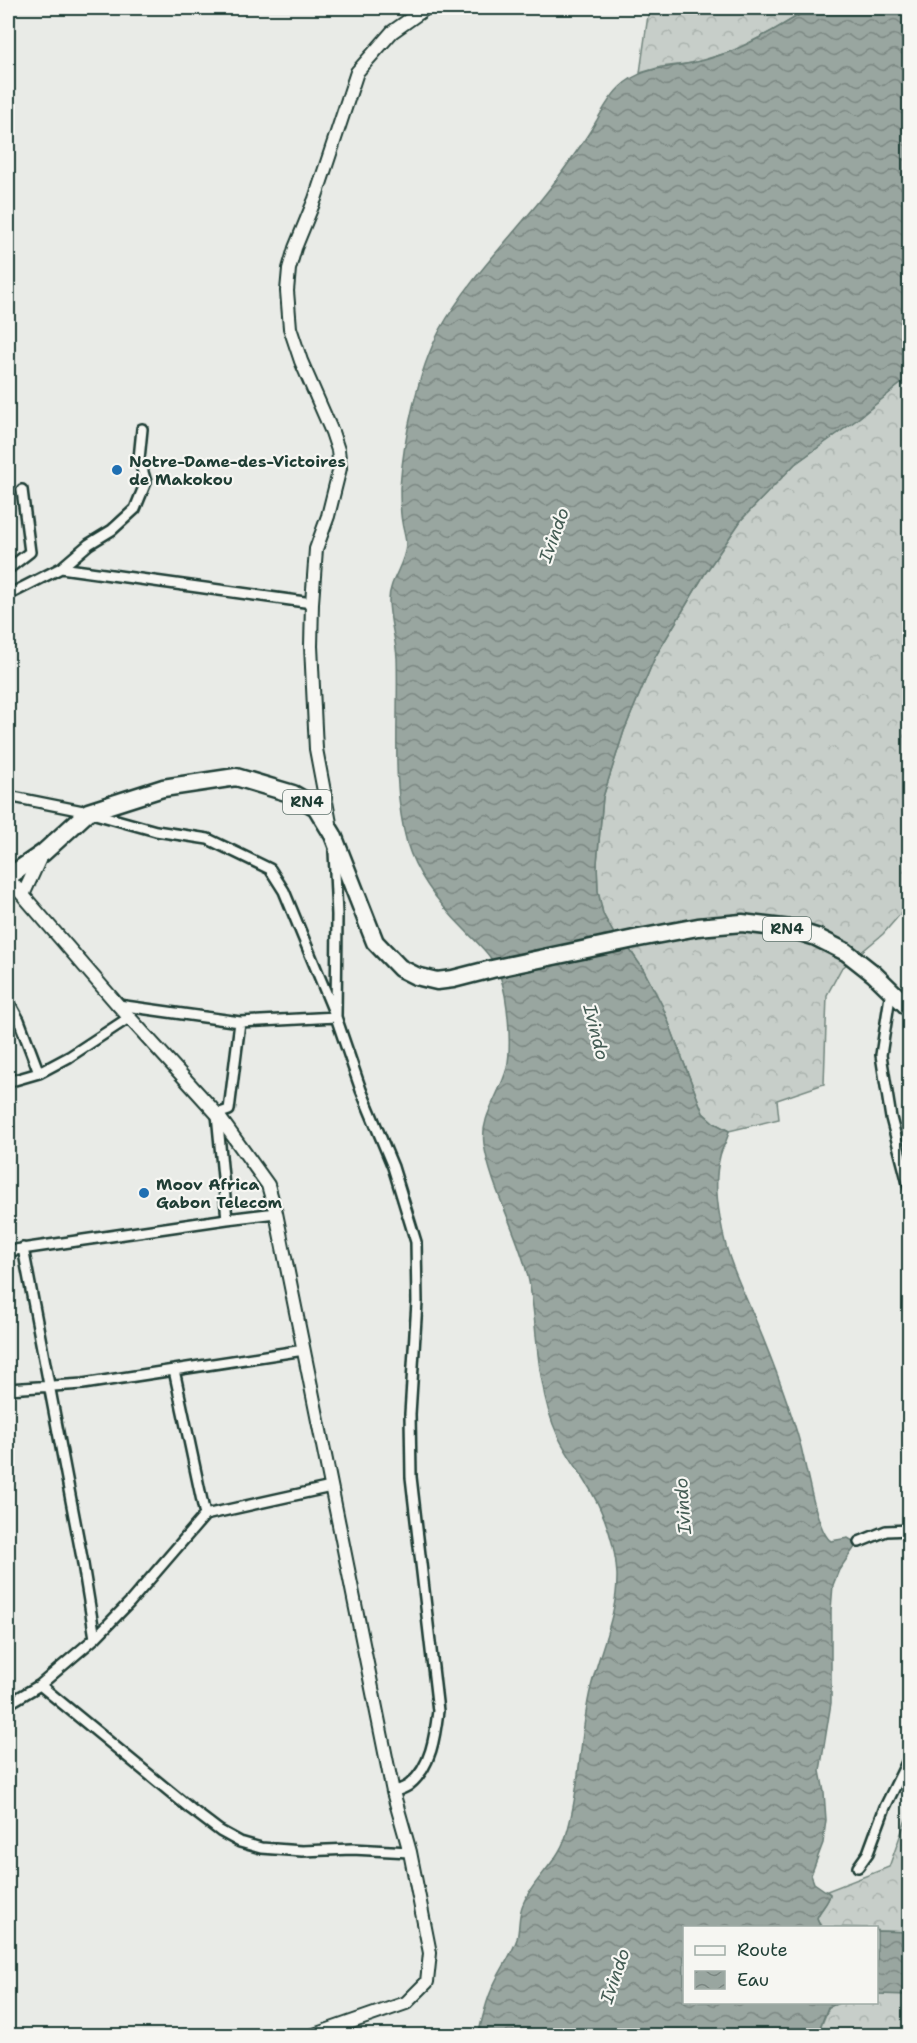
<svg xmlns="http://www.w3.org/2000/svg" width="917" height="2043" viewBox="0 0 917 2043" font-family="'Shantell Sans',sans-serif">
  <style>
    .forest { fill: url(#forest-crowns); stroke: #73867e; stroke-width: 1.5 }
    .water { fill: url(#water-waves); stroke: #687c75; stroke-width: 1.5 }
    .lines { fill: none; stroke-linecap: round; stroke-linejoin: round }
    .street-casing { stroke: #1f3d34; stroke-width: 14 }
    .secondary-casing { stroke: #1f3d34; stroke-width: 16 }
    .highway-casing { stroke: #1f3d34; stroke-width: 21 }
    .street { stroke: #f6f6f2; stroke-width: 9 }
    .secondary { stroke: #f6f6f2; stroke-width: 12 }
    .highway { stroke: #f6f6f2; stroke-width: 16 }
    .poi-dot { fill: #1f6fb2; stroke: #f6f6f2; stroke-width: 2 }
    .labels { text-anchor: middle; stroke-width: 4.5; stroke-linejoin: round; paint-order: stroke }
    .shield { fill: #f6f6f2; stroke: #60746d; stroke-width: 1.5 }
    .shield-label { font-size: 15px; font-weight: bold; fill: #1f3d34 }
    .poi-label { font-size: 16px; font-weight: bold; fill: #1f3d34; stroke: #f6f6f2; text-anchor: start }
    .water-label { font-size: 18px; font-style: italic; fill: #445c54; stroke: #f6f6f2 }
  </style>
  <defs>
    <pattern id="forest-crowns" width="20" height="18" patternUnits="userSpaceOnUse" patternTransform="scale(1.5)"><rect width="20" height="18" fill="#c7cec9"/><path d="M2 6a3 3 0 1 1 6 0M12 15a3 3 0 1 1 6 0" fill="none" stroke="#aab2ad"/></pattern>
    <pattern id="water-waves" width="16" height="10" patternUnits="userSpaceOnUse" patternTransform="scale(1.5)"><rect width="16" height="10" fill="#99a6a0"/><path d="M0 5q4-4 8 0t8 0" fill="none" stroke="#7c8883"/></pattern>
  </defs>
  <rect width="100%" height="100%" fill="#e9ebe7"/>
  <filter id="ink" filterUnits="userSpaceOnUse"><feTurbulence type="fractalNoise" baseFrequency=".0167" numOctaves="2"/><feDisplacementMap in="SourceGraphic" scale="12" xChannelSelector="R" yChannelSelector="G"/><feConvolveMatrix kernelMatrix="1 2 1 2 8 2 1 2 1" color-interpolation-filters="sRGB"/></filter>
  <g filter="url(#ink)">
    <path class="forest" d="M649,8H811L772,31L733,51L693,63L661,67L640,73Z
      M909,377V904L883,934L841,969L827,995L824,1084L777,1100L779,1119L729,1131L714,1123L703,1113L662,1005L643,969L628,947L614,934L603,914L598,891L597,863L603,797L624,731L655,657L704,575L742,519L795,464L855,421Z
      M909,1811V1932L877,1931L876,1928L821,1927L817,1918C820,1909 829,1903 830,1894L827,1891L889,1867Z
      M881,1993L909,1995V2035L817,2036L829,2007L839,2003L876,2002L877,1994Z"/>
    <path class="water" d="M811,8H909V377L855,421L795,464L742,519L704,575L655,657L624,731L603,797L597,863L598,891L603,914L614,934L628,947L643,969L662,1005L703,1113L714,1123L729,1131C728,1140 722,1147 720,1156C714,1180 717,1204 722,1228C727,1258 741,1287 753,1314C771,1357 789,1402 801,1447C806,1466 817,1533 831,1541L848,1538L853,1541L855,1547L839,1570L833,1585L831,1610V1703L820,1771L824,1792L826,1820L823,1843L811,1875L814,1883L830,1894C829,1903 820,1909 817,1918L821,1927L684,1928V2002L839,2003L828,2007L817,2035H478C482,2021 485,2005 491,1991C498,1973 511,1957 517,1939C520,1927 518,1915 523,1904C532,1880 557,1864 566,1836C581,1787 579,1736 591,1687C600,1649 618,1614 617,1574C615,1539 601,1505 582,1476C574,1463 565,1451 558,1436C550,1419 545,1400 542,1381C535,1346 536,1311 528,1277C518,1232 491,1189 484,1144C480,1116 500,1095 507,1068C512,1045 508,998 500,976C494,957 478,944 465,930C441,906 417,877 407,843C391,786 399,717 397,658C396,639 389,619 389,600C389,580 405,565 406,545C406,537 403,530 402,522C400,511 400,499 400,488C403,441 418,371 440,330C470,276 517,232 554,183C568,164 582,145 594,125C602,112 609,97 620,87C642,66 668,69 696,62C707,60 718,56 729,52C758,41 785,23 811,8Z
      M877,1931L909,1932V1995L877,1994Z"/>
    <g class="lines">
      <defs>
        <path id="street" d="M61,568L312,603
          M8,569L30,552L22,490
          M8,595L61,568L89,544L112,530L135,509L146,482L139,459L142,429
          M8,796L88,812L156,831L208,839L270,869L284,891L336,1017L361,1090L393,1167L416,1242L417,1302L410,1414L411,1477L438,1711C435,1736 431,1767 410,1784C406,1788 398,1790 393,1792
          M891,990L881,1055L891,1118L910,1191
          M8,1000L19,1020L39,1073
          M118,1005L240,1022L336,1017L337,915L334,851
          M8,1082L39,1073L69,1057L130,1017
          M227,1219L217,1114L229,1110L240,1022
          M23,1248L82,1558L95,1638
          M8,1251L227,1219L276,1213
          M174,1370L205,1515
          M8,1389L83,1384L304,1350
          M859,1542L886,1531L910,1530
          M40,1685L191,1809L220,1831L240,1842L261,1848L302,1851L352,1849L410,1852
          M8,1704L40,1685L95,1638L130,1602L205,1515L331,1487
          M858,1867L868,1853L885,1807L910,1756"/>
        <path id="secondary" d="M330,823L316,749L311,646L312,603L316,549L328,516L340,468L338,450L332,432L301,361L290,328L287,291L289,269L295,248L315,199L357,72L392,32L426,8
          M8,878L118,1005L217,1114L268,1185L276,1213L393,1792L410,1852L430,1953L427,1982L406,2003L311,2036
          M23,895L41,856"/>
        <path id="highway" d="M8,877L43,853L88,812L163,788L236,777L293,794L316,807L333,835L375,942L400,968L416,976L437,981L453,979L492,969L639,938L698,927L742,923L791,929L816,937L846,952L874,974L910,1009"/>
      </defs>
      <use href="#street" class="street-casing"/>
      <use href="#secondary" class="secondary-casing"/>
      <use href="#highway" class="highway-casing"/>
      <use href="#street" class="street"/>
      <use href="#secondary" class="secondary"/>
      <use href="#highway" class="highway"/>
    </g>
  </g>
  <g class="poi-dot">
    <circle cx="117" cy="470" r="6"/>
    <circle cx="144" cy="1193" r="6"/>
  </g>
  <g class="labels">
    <g class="shield">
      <rect x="283" y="790" width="48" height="24" rx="4.5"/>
      <rect x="763" y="917" width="48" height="24" rx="4.5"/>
    </g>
    <g class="shield-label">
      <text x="307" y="807">RN4</text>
      <text x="787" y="934">RN4</text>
    </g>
    <g class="poi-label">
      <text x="129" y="467">Notre-Dame-des-Victoires<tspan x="129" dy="18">de Makokou</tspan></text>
      <text x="156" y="1190">Moov Africa<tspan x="156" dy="18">Gabon Telecom</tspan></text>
    </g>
    <g class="water-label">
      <text transform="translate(554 535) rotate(-70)" y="6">Ivindo</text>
      <text transform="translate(596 1032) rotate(76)" y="6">Ivindo</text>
      <text transform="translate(683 1506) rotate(-94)" y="6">Ivindo</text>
      <text transform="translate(615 1976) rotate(-71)" y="6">Ivindo</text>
    </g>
  </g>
  <rect width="917" height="2043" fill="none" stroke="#f6f6f2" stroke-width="30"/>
  <rect x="15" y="15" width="887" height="2013" fill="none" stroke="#1f3d34" stroke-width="2" filter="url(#ink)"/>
  <rect x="683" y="1926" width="195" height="78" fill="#f6f6f2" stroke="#a0aca6" stroke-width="1.5"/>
  <rect x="695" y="1946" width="30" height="9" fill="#f6f6f2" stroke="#a0aca6" stroke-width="1.5"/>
  <text x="737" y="1956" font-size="18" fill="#1f3d34">Route</text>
  <rect x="695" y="1971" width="30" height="18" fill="url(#water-waves)" stroke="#a0aca6" stroke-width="1.5"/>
  <text x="737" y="1986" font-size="18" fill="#1f3d34">Eau</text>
</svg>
